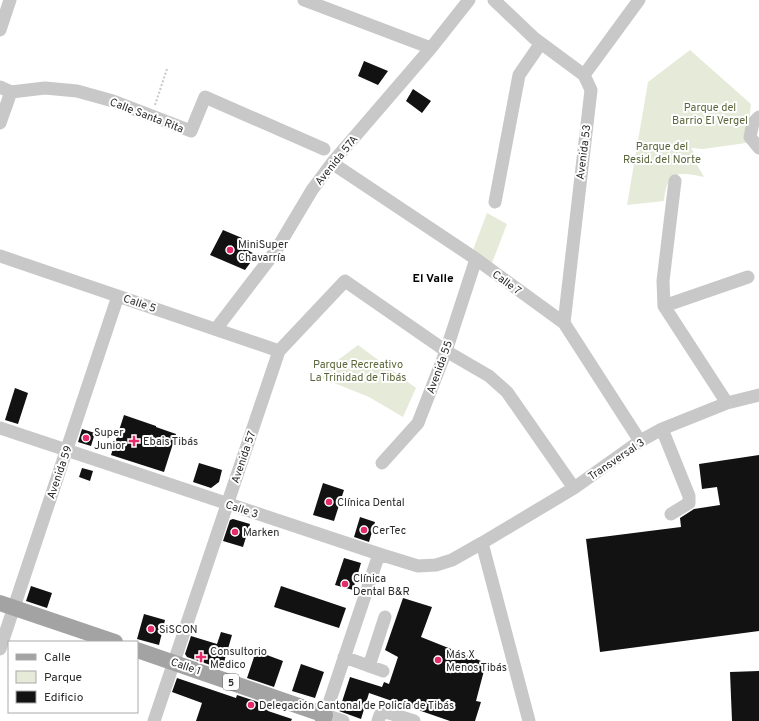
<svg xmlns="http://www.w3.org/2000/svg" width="759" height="721" viewBox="0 0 759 721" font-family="Overpass,sans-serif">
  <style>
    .green { fill: #e6ead8 }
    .building { fill: #121212 }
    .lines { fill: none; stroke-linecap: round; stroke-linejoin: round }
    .path { stroke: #c8c8c8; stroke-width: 2; stroke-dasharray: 2 2; stroke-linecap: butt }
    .minor { stroke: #c8c8c8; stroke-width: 13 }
    .major { stroke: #a3a3a3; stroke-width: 16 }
    .poi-dot { fill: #e42c68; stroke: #fff; stroke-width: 1.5 }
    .labels { text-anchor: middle; stroke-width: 4; stroke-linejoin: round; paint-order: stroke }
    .shield { fill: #fff; stroke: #6b6b6b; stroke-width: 1 }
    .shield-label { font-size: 10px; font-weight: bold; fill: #2b2b2b }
    .park-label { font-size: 11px; fill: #5a663a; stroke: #fff }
    .street-label { font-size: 11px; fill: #2b2b2b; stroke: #fff }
    .poi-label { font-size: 11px; fill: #2b2b2b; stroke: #fff; text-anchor: start }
    .neighbourhood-label { font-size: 12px; font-weight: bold; fill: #000; stroke: #fff }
  </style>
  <rect width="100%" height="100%" fill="#fff"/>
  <path class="green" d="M690,50L751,104L746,143L703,149L691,148L698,159L696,163L704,177C678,172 667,170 664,201L627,205L648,82Z
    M487,213L507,224L492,263L473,250Z
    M358,345L416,388L403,417L369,397L317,376Z"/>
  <path class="building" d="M364,61L388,71L378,85L358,76Z
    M413,89L431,101L422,113L406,101Z
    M223,230L242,238L239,245L256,255L245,270L210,255Z
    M15,388L28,393L18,424L5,420Z
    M124,415L156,426V427L176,434L164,472L111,455Z
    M82,429L95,433L91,446L78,442Z
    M759,455V631L600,652L586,539L681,527L680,518L694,509L720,505L717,487L702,489L699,464Z
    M199,463L222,470L219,482L211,488L193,482Z
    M82,468L93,471L90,481L79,477Z
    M323,483L344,490L334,521L313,515Z
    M360,517L375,522L369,542L354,537Z
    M233,519L250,524L243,547L223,541L230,520Z
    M344,558L361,563L353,590L335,585Z
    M31,586L52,593L47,608L26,601Z
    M281,586L346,608L339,628L274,607Z
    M403,598L432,607L421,637L486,663L476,701L481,702L475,721H450L369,693L361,719L339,711L350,677L382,687L384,682L389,684L398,657L385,650Z
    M144,614L165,620L159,645L137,639Z
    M221,632L232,635L222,669L187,657L185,654L191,636L217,644Z
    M256,651L283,661L274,687L247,678Z
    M301,664L324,672L315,698L292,691Z
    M759,671V721H732L730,672Z
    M177,678L236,698L237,695L270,706L268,711L292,719L291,721H196L202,703L172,692Z"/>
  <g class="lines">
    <path class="path" d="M155,105L167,69"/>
    <path class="minor" d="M304,0L431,48
      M494,0L534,38L584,75
      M0,30L10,0
      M0,87L11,92L45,88L77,91L113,101L191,131L205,97L324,149
      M759,117L753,123L750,137L759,148
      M0,123L11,92
      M332,163L476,259L564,323L640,441
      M675,181L663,281L664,306L727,403
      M495,202L519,75L541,43
      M0,256L279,351
      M664,306L748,277
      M564,323L591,90L584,75L639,0
      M216,329L275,252L312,190L332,163L431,48L469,0
      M0,428L379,554L418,566L436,565L452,560L482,543L574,488L640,441L662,429L727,403L759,395
      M662,429L689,496V503L671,514
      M382,463L418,423L446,351L476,259
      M482,543L529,721
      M0,649L118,296
      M344,657L383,671
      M369,666L385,617
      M154,721L279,351L345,281L446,351L489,376L507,392L574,488
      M343,721L325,715L379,554
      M378,721L380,715L386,712L414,721"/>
    <path class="major" d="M0,603L115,642
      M137,650L325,715L323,721"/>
  </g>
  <g class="poi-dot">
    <circle cx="230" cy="250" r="4"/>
    <circle cx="86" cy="438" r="4"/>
    <path d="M132 435h4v4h4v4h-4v4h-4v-4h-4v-4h4z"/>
    <circle cx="329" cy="502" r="4"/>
    <circle cx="364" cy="530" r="4"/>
    <circle cx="235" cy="532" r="4"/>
    <circle cx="345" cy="584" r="4"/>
    <circle cx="151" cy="629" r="4"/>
    <path d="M199 651h4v4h4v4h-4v4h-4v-4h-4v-4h4z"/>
    <circle cx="438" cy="660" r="4"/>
    <circle cx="251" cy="705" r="4"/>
  </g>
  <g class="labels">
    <rect class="shield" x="223" y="674" width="16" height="16" rx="3"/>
    <g class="shield-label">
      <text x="231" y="686">5</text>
    </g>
    <g class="park-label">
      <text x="710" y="111">Parque del<tspan x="710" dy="13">Barrio El Vergel</tspan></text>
      <text x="662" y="150">Parque del<tspan x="662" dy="13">Resid. del Norte</tspan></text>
      <text x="358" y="368">Parque Recreativo<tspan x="358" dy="13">La Trinidad de Tibás</tspan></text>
    </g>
    <g class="street-label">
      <text transform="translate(147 115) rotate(21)" y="4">Calle Santa Rita</text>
      <text transform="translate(583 152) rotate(-83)" y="4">Avenida 53</text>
      <text transform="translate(336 160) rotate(-51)" y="4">Avenida 57A</text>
      <text transform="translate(507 282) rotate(36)" y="4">Calle 7</text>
      <text transform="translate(140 303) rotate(19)" y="4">Calle 5</text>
      <text transform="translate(439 367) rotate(-70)" y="4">Avenida 55</text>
      <text transform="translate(243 457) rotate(-71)" y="4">Avenida 57</text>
      <text transform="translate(616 459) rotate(-34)" y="4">Transversal 3</text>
      <text transform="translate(59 472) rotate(-71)" y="4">Avenida 59</text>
      <text transform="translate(242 509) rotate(18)" y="4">Calle 3</text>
      <text transform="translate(186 666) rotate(19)" y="4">Calle 1</text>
    </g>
    <g class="poi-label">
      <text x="238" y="248">MiniSuper<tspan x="238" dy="13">Chavarría</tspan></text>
      <text x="94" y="436">Super<tspan x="94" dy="13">Junior</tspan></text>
      <text x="143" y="445">Ebais Tibás</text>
      <text x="337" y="506">Clínica Dental</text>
      <text x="372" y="534">CerTec</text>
      <text x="243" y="536">Marken</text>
      <text x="353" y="582">Clínica<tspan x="353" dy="13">Dental B&amp;R</tspan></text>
      <text x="159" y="633">SiSCON</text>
      <text x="210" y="655">Consultorio<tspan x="210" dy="13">Medico</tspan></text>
      <text x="446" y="658">Más X<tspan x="446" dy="13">Menos Tibás</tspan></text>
      <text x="259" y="709">Delegación Cantonal de Policía de Tibás</text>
    </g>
    <g class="neighbourhood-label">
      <text x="433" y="282">El Valle</text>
    </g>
  </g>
  <rect x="8" y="641" width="130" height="72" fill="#ffffff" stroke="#aaaaaa"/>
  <rect x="16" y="654" width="20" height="6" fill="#a3a3a3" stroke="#aaaaaa"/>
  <text x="44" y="661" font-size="12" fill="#2b2b2b">Calle</text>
  <rect x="16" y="671" width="20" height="12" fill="#e6ead8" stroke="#aaaaaa"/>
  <text x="44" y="681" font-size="12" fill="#2b2b2b">Parque</text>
  <rect x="16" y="691" width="20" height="12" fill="#121212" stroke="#aaaaaa"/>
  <text x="44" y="701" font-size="12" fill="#2b2b2b">Edificio</text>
</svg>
